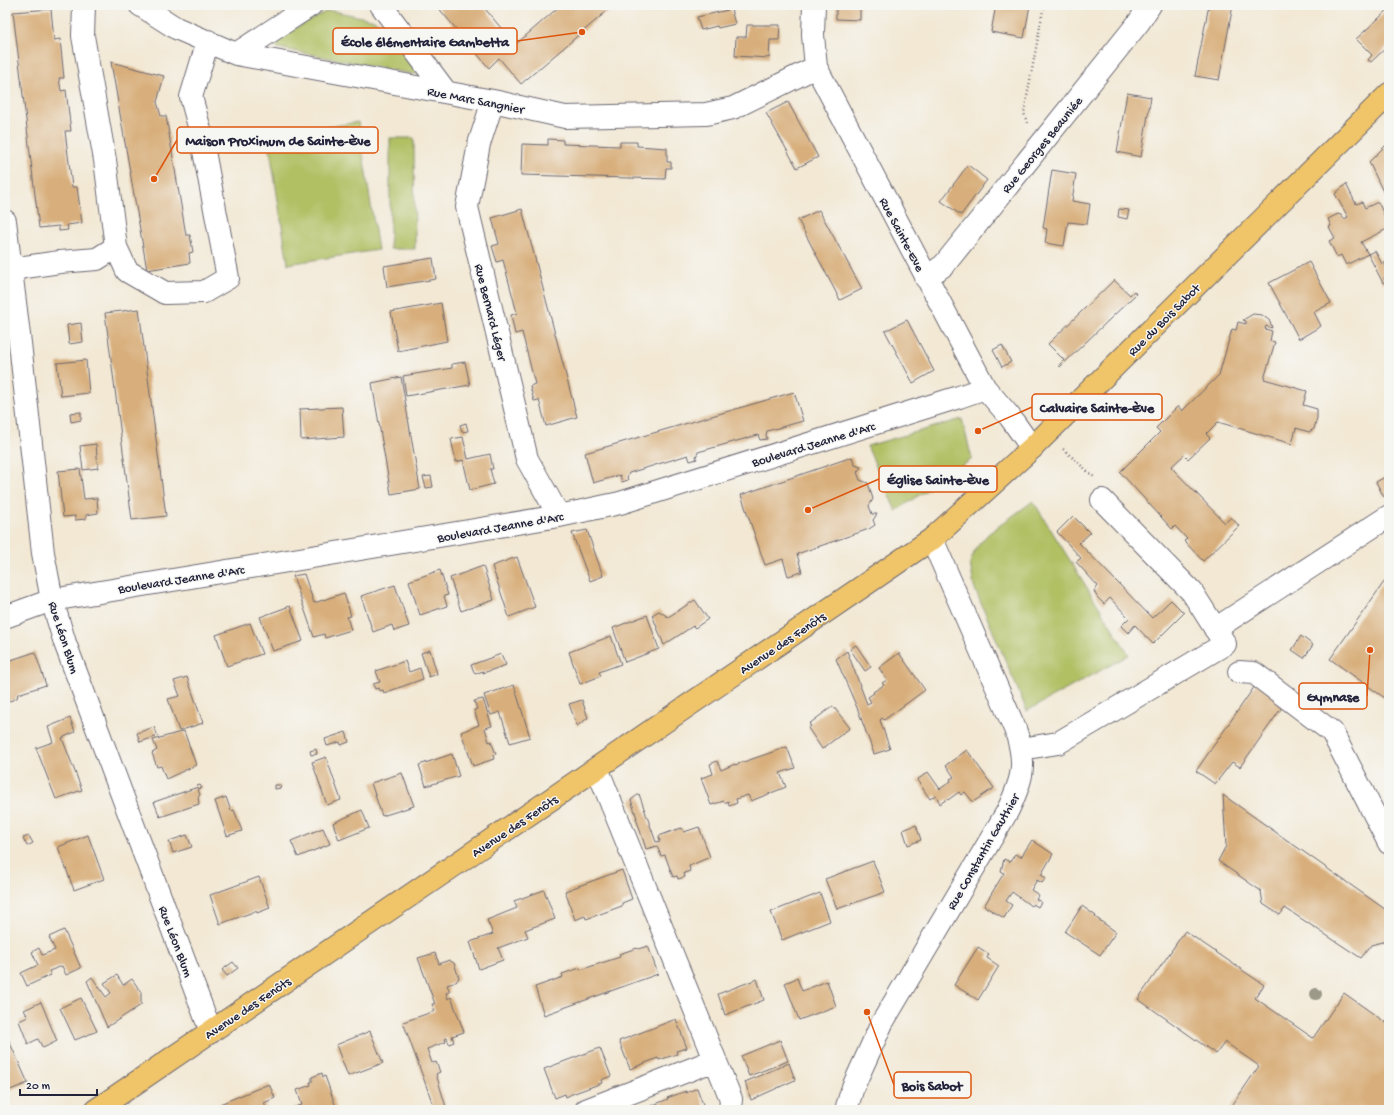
<svg xmlns="http://www.w3.org/2000/svg" width="1394" height="1115" viewBox="0 0 1394 1115" font-family="'Gochi Hand',sans-serif">
  <style>
    .green { fill: #b0c063; stroke: #69714f }
    .building { fill: #d8af7b }
    .lines { fill: none; stroke-linecap: round; stroke-linejoin: round }
    .minor-casing { stroke: #6b6771; stroke-width: 24 }
    .major-casing { stroke: #6b6771; stroke-width: 24 }
    .path { stroke: #6b6771; stroke-width: 2.5; stroke-dasharray: 1 3; stroke-linecap: butt }
    .minor { stroke: #fff; stroke-width: 22 }
    .major { stroke: #f0c469; stroke-width: 22 }
    .tree { fill: #9b9988 }
    .labels { text-anchor: middle; stroke-width: 3; stroke-linejoin: round; paint-order: stroke }
    .street-label { font-size: 13px; fill: #22223b; stroke: #f6f6f2 }
    .leader { fill: none; stroke: #de560e; stroke-width: 1.5 }
    .callout-dot { fill: #de560e; stroke: #f6f6f2; stroke-width: 1.5 }
    .callout { fill: #f6f6f2; stroke: #de560e; stroke-width: 1.5 }
    .callout-label { font-size: 14px; text-anchor: middle; font-weight: bold; fill: #22223b }
  </style>
  <rect width="100%" height="100%" fill="#f6f6f2"/>
  <filter id="ink" filterUnits="userSpaceOnUse"><feTurbulence type="fractalNoise" baseFrequency=".025" numOctaves="2"/><feDisplacementMap in="SourceGraphic" scale="8" xChannelSelector="R" yChannelSelector="G"/><feConvolveMatrix kernelMatrix="1 2 1 2 8 2 1 2 1" color-interpolation-filters="sRGB"/></filter>
  <filter id="wash" filterUnits="userSpaceOnUse"><feTurbulence type="fractalNoise" baseFrequency=".012" numOctaves="4" result="noise"/><feDisplacementMap in="SourceGraphic" scale="16" xChannelSelector="R" yChannelSelector="G"/><feGaussianBlur stdDeviation="0.9" result="paint"/><feColorMatrix in="noise" values="0 0 0 0 0 0 0 0 0 0 0 0 0 0 0 0 0 1.4 0 .05"/><feComposite in="paint" operator="in"/></filter>
  <g filter="url(#wash)">
    <rect width="100%" height="100%" fill="#f2e8d4"/>
    <path class="green" d="M328,11H334L371,19L381,23L418,70L415,74H412L278,48L273,42L276,39L323,13Z
      M358,122L378,250L288,264L268,137Z
      M390,138H414L415,249H390Z
      M962,419L972,459L896,511L867,446Z
      M1033,501L1129,655L1027,711L974,587L970,563L976,548L988,534Z"/>
    <g id="blocks">
      <path class="building" d="M436,5H482L515,45L561,5H614L521,84L499,58L489,68Z
        M727,5H732L733,8L731,9L735,24L718,28L717,26L701,30L697,17L728,10Z
        M836,5H860V20L836,19Z
        M996,5H1030L1024,38L991,32Z
        M1209,5H1233L1219,80L1195,76Z
        M51,9L54,40L60,39L64,78H59L61,91L66,90L71,131H65L72,187H77L82,223L67,225L68,230L59,231V226L39,228L13,12Z
        M1389,9V45L1371,62L1368,60L1372,55L1356,39Z
        M747,25H780L779,40H770L769,58L735,56L736,37H746Z
        M111,62L164,76L157,102L161,116H166L186,235H190L193,252L189,253L190,263L147,270Z
        M1127,93L1151,97L1141,157L1117,152Z
        M788,102L818,157L797,168L766,113Z
        M548,139L563,140V144L620,146V142H637V146L667,148V162H671V168H666L665,179L521,175L522,144L548,145Z
        M1389,142V204L1369,162Z
        M968,165L987,180L961,215L941,201Z
        M1052,170L1076,174L1072,201L1090,204L1087,224L1068,222L1064,246L1045,243L1047,229L1043,228Z
        M1346,184L1356,204L1362,202L1365,208L1378,202L1389,225V228L1361,242L1368,254L1346,265L1341,255L1337,257L1329,241L1335,238L1329,227L1331,226L1328,219L1338,214L1341,215L1344,219L1348,217L1335,194Z
        M522,209L577,417L546,426L539,400L534,401L530,386L535,384L522,332L515,334L511,315L517,313L503,260L497,262L492,246L499,244L492,218Z
        M1119,209L1129,210L1127,219L1118,217Z
        M819,210L862,289L840,300L798,220Z
        M1375,251L1382,264L1384,262L1389,273V275L1384,278L1386,282L1383,283L1368,254Z
        M433,258L436,279L387,287L384,266Z
        M1309,262L1331,303L1314,312L1321,326L1299,339L1269,283Z
        M1114,280L1130,295L1134,291L1136,294L1060,367L1059,365L1064,360L1048,344Z
        M441,303L447,341L398,351L391,312Z
        M139,309L166,516L132,520L105,313Z
        M1253,314L1262,315L1270,321L1272,328L1266,326L1265,329L1272,331L1270,341L1275,342L1264,379L1307,391L1303,405L1317,409V418L1314,429L1309,432L1296,428L1292,444L1218,422L1206,434L1210,438L1188,459L1184,455L1171,467L1225,523L1231,517L1239,526L1203,561L1184,541L1187,539L1175,526L1172,529L1120,472L1160,432L1156,428L1178,406L1182,411L1219,375L1232,329L1236,330L1238,322L1246,324V321L1243,320Z
        M907,320L934,371L913,383L885,331Z
        M81,323L83,342L69,344L67,325Z
        M1002,345L1011,362L1002,367L993,350Z
        M86,360L89,393L61,396L57,363Z
        M465,362L470,385L406,396L403,376L452,368V364Z
        M401,377L420,489L391,494L372,383Z
        M794,392L803,421L767,431L766,435L767,439L760,440L758,435L698,452L696,457L697,459L690,461L688,455L629,473L627,477L628,480L622,482L620,475L593,483L585,453Z
        M342,407L344,437L301,440L300,409Z
        M81,412V420L71,422L70,413Z
        M466,423L468,431L462,432L460,425Z
        M463,437L468,459L490,454L493,469H490L494,484L470,490L463,460L456,462L451,439Z
        M96,444L98,468L83,470L80,446Z
        M852,457L855,465L861,467L857,472L860,480L868,483L873,499L869,506L872,514H877L873,520L875,525L869,529L797,554L802,572L788,576L783,559L765,565L741,495Z
        M80,469L84,499L97,498L98,513L86,515V519L75,520V516L63,517L58,471Z
        M431,476L433,487L426,488L423,477Z
        M1385,477L1389,483V494L1384,497L1376,482Z
        M1073,516L1090,533L1079,543L1152,618L1171,600L1184,613L1153,644L1135,625L1128,633L1121,626L1129,618L1110,598L1104,604L1097,597L1094,591L1098,586L1076,562L1081,558L1057,532Z
        M587,530L603,576L590,581L572,533Z
        M517,557L535,607L509,617L492,566Z
        M483,566L494,600L461,611L450,578Z
        M440,570L448,595L444,596L447,606L420,615L409,581Z
        M304,574L314,603L344,593L351,616L347,617L351,630L325,638L324,634L314,637L293,576Z
        M1389,575V701L1330,659Z
        M395,585L409,626L394,631L392,625L373,632L361,596Z
        M695,600L708,619L695,628L693,626L664,645L652,615L659,611L668,617Z
        M290,606L303,641L273,651L260,617Z
        M647,615L659,649L625,662L613,628Z
        M250,623L262,654L227,666L216,635Z
        M611,636L621,664L599,672L601,676L580,684L569,652Z
        M1301,636L1313,645L1304,658L1292,650Z
        M856,645L871,667L865,671L850,649Z
        M430,650L437,674L429,677L421,653Z
        M847,651L867,704L871,702L868,697L874,693L873,692L884,685L882,683L887,680L879,668L899,653L925,690L884,720L882,718L880,720L890,749L874,754L858,710L836,659Z
        M35,652L46,685L18,694L17,698L10,701L5,697V662Z
        M501,654L506,665L483,673V671L475,674L471,665Z
        M405,661L409,672L420,668L423,679L384,693L383,690L379,691L378,688L375,689L373,684L380,682L376,671Z
        M187,677L203,723L179,731L168,699L180,696L174,681Z
        M1257,683L1285,703L1240,767L1232,762L1215,784L1196,771Z
        M514,685L530,737L510,743L500,712L491,715L484,695Z
        M483,699L492,726L485,728L489,742L491,741L496,754L493,755L494,759L473,766L461,732L479,725L474,710L477,709L474,701Z
        M582,700L588,718L577,726L569,704Z
        M833,706L850,728L822,749L808,728L811,726L809,724Z
        M70,718L75,732L62,738L82,790L56,799L36,748L53,742L48,727Z
        M154,727L158,736L140,742L137,733Z
        M184,731L196,765L166,779L161,766L157,767L152,753L157,750L153,740Z
        M346,732L349,742L341,745L340,742L327,746L325,739Z
        M787,747L795,768L780,773L786,787L751,801L748,795L736,799L737,803L729,806L728,801L725,803L724,801L711,805L701,778L713,774L710,764L717,761L721,770L735,764V765Z
        M316,749L317,754L311,755L310,751Z
        M967,750L994,788L973,802L965,792L961,795L959,792L948,800L947,799L940,804L936,795L930,799L917,780L928,772L940,789L951,781L950,779L954,777L946,765Z
        M452,754L459,776L426,786L419,765Z
        M326,757L341,800L327,805L312,762Z
        M402,773L414,806L382,816L371,783Z
        M200,785L202,788L198,789L200,795L198,797L199,804L160,817L154,802L198,787L197,786Z
        M275,785H280L281,788L275,789Z
        M639,794L656,842L660,841L659,836L675,830L682,828L684,832L699,827L710,857L689,866L690,871L684,873L685,877L678,879L677,876L673,877L665,855L661,856L657,846L646,849L636,818H637L631,800Z
        M1223,795L1389,912V940L1371,945L1361,958L1285,908L1280,915L1263,904L1261,891L1218,861L1226,846Z
        M226,797L231,811L234,810L242,831L227,836L215,801Z
        M362,810L369,828L339,840L333,823Z
        M916,825L921,840L908,845L903,830Z
        M323,828L330,844L298,857L291,841Z
        M88,835L104,879L74,890L58,847Z
        M187,835L192,847L173,853L169,841Z
        M29,836L33,843L27,846L23,838Z
        M1032,840L1053,854L1041,875L1046,878L1042,883L1037,880L1031,890L1039,895L1036,899L1041,902L1038,907L1033,904L1031,906L1012,892L1006,901L1012,905L1004,918L984,906L1004,873L1001,871L1004,859L1010,862L1015,854L1021,857Z
        M873,861L885,892L837,909L825,879Z
        M622,870L632,899L622,903V906L592,917L586,919L585,916L575,920L565,891Z
        M259,877L270,908L257,913L256,911L220,924L210,895Z
        M544,890L555,919L525,930L528,937L498,948L503,960L479,969L470,942L493,934L487,920L517,908L514,901Z
        M820,893L830,921L782,940L771,912Z
        M1082,906L1096,916L1095,917L1116,932L1100,955L1065,932Z
        M64,930L81,968L66,975L62,966L49,971L51,975L27,986L21,973L38,965L32,952L39,948L42,955L55,950L49,937Z
        M1185,931L1264,985L1255,998L1313,1038L1344,993L1389,1025V1110H1229L1259,1066L1225,1042L1216,1054L1138,999Z
        M648,946L658,974L544,1015L535,987L563,977L562,974L580,968L581,970L592,966L620,957L619,954L637,948L638,949Z
        M978,947L989,954L987,958L999,966L978,1000L954,985Z
        M435,953L439,964L449,960L454,963L459,978L456,982L447,985L450,992L446,993L448,999L451,997L464,1032L452,1036L454,1042L449,1044L447,1038L445,1039L446,1042L427,1049L432,1063L436,1062L440,1072L436,1074L446,1107L439,1110H435L403,1022L435,1011L432,1004H435L418,958Z
        M233,962L238,968L227,976L222,970Z
        M117,975L123,985L132,979L141,992V1005L107,1027L87,981L92,977L106,997L111,993L104,983Z
        M797,978L802,991L827,981L836,1006L799,1020L785,983Z
        M757,979L764,1000L725,1015L718,994Z
        M81,998L97,1031L75,1040L60,1008Z
        M41,1002L57,1041L43,1048L38,1039L28,1044L19,1021L28,1017L24,1010Z
        M676,1019L687,1048L676,1051L677,1054L659,1060L658,1058L630,1069L619,1041Z
        M370,1031L383,1063L348,1076L336,1045Z
        M5,1032L28,1083L5,1092Z
        M780,1040L788,1061L749,1076L741,1056Z
        M600,1048L611,1076L601,1080L602,1083L572,1094L566,1097L565,1094L555,1098L544,1069Z
        M789,1063L795,1080L751,1100L745,1082Z
        M322,1073L323,1077L325,1076L337,1110H293V1108L302,1105L297,1090L311,1085L310,1082H312V1077Z
        M269,1084L275,1098L264,1103L267,1110H222L220,1104Z
        M697,1088L705,1110H641L668,1099L667,1098L686,1091V1093Z"/>
    </g>
  </g>
  <g filter="url(#ink)">
    <use href="#blocks" fill-opacity="0" stroke="#6b6771" stroke-width="1"/>
    <g class="lines">
      <defs>
        <path id="minor" d="M140,5L176,28L236,54L493,101L565,117L706,114L733,108L816,67
          M381,5L446,92
          M814,5L813,35L816,67L985,388L1010,417L1032,448
          M236,54L311,5
          M493,101L479,144L467,207L527,459L559,516
          M5,221L20,343L43,553L52,600L65,643L211,1032
          M116,247L127,271L165,293L204,292L228,278L200,130L191,97L208,41
          M11,269L60,262L97,259L116,247L105,160L83,36L84,5
          M926,278L944,265L1139,22L1150,5
          M5,617L52,600L559,516L620,503L959,397L985,388
          M1215,629L1389,516
          M1239,672L1254,673L1332,732L1389,843
          M1021,749L1058,743L1225,644L1192,592L1102,500
          M597,768L731,1099L730,1110
          M586,1110L715,1060
          M846,1110L853,1087L882,1023L1007,812C1022,781 1028,764 1015,729L932,539"/>
        <path id="major" d="M96,1110L932,539L1032,448L1389,94"/>
      </defs>
      <use href="#minor" class="minor-casing"/>
      <use href="#major" class="major-casing"/>
      <path class="path" d="M1027,123L1024,113L1044,5
        M1063,449L1094,477"/>
      <use href="#minor" class="minor"/>
      <use href="#major" class="major"/>
    </g>
    <circle class="tree" cx="1316" cy="994" r="6"/>
  </g>
  <g class="labels">
    <g class="street-label">
      <text transform="translate(476 99) rotate(11)" y="5">Rue Marc Sangnier</text>
      <text transform="translate(1041 144) rotate(-51)" y="5">Rue Georges Beauniée</text>
      <text transform="translate(903 234) rotate(62)" y="5">Rue Sainte-Eve</text>
      <text transform="translate(492 312) rotate(76)" y="5">Rue Bernard Léger</text>
      <text transform="translate(1163 319) rotate(-45)" y="5">Rue du Bois Sabot</text>
      <text transform="translate(813 443) rotate(-17)" y="5">Boulevard Jeanne d'Arc</text>
      <text transform="translate(500 526) rotate(-10)" y="5">Boulevard Jeanne d'Arc</text>
      <text transform="translate(181 578) rotate(-9)" y="5">Boulevard Jeanne d'Arc</text>
      <text transform="translate(65 637) rotate(72)" y="5">Rue Léon Blum</text>
      <text transform="translate(782 642) rotate(-34)" y="5">Avenue des Fenôts</text>
      <text transform="translate(514 825) rotate(-34)" y="5">Avenue des Fenôts</text>
      <text transform="translate(982 851) rotate(-60)" y="5">Rue Constantin Gauthier</text>
      <text transform="translate(177 941) rotate(69)" y="5">Rue Léon Blum</text>
      <text transform="translate(247 1007) rotate(-34)" y="5">Avenue des Fenôts</text>
    </g>
  </g>
  <path class="leader" d="M582 32L517 41M154 179L177 140M978 431L1032 407M808 510L879 479M1370 650L1367 696M867 1012L894 1085"/>
  <g class="callout-dot">
    <circle cx="582" cy="32" r="4"/>
    <circle cx="154" cy="179" r="4"/>
    <circle cx="978" cy="431" r="4"/>
    <circle cx="808" cy="510" r="4"/>
    <circle cx="1370" cy="650" r="4"/>
    <circle cx="867" cy="1012" r="4"/>
  </g>
  <g class="callout">
    <rect x="333" y="28" width="184" height="26" rx="4"/>
    <rect x="177" y="127" width="201" height="26" rx="4"/>
    <rect x="1032" y="394" width="130" height="26" rx="4"/>
    <rect x="879" y="466" width="118" height="26" rx="4"/>
    <rect x="1299" y="683" width="68" height="26" rx="4"/>
    <rect x="894" y="1072" width="77" height="26" rx="4"/>
  </g>
  <g class="callout-label">
    <text x="425" y="46">École élémentaire Gambetta</text>
    <text x="278" y="145">Maison Proximum de Sainte-Ève</text>
    <text x="1097" y="412">Calvaire Sainte-Ève</text>
    <text x="938" y="484">Église Sainte-Ève</text>
    <text x="1333" y="701">Gymnase</text>
    <text x="932" y="1090">Bois Sabot</text>
  </g>
  <rect width="1394" height="1115" fill="none" stroke="#f6f6f2" stroke-width="20"/>
  <path d="M20 1089v6h77v-6" fill="none" stroke="#22223b" stroke-width="2"/>
  <text x="26" y="1089" font-size="12" fill="#22223b" stroke="#f6f6f2" stroke-width="3" paint-order="stroke">20 m</text>
</svg>
